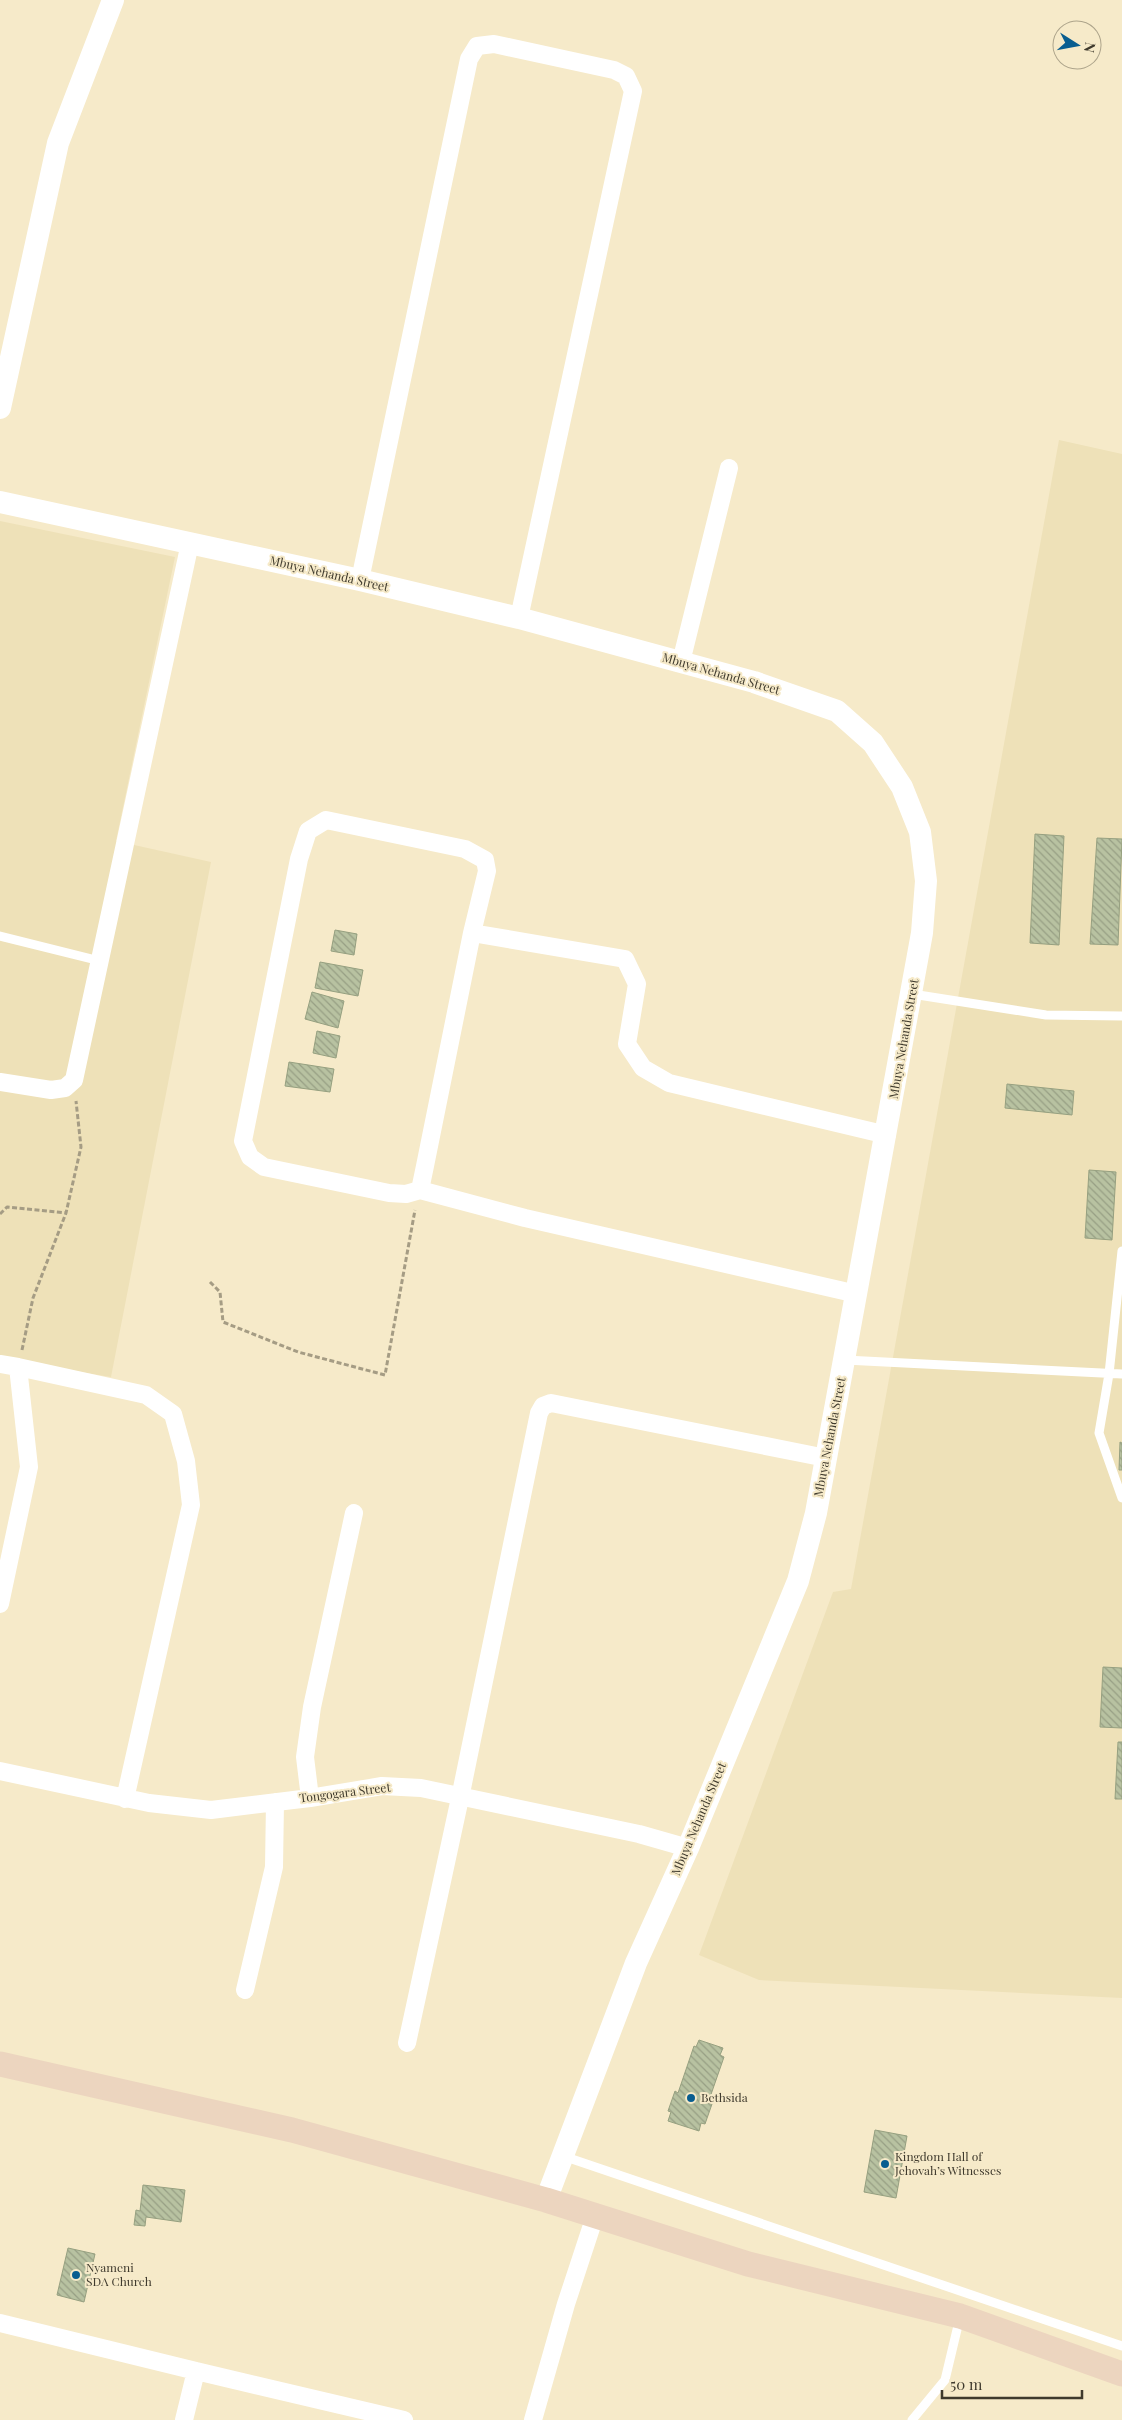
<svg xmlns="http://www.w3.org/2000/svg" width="1122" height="2420" viewBox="0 0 1122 2420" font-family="'Playfair Display',serif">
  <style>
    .built { fill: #eee1b8 }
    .building { fill: url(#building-back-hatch); stroke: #96a080 }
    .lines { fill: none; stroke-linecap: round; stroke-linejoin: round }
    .path { stroke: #a59c84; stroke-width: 3; stroke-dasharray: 5 2.5; stroke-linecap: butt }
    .service { stroke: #fff; stroke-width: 9 }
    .minor { stroke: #fff; stroke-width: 18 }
    .tertiary { stroke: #fff; stroke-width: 22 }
    .secondary { stroke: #ecd5bf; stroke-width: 25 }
    .poi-dot { fill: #095e90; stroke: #f6eac9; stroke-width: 2 }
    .labels { text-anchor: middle; stroke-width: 4; stroke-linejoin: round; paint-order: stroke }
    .street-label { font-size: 12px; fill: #3f3a2d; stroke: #f6eac9 }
    .poi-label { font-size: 12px; fill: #3f3a2d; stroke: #f6eac9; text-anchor: start }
  </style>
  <defs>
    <pattern id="building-back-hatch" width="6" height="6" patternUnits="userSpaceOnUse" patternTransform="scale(1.25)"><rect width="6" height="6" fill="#b8c2a1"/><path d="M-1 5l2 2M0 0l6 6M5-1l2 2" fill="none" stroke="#979f84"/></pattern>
  </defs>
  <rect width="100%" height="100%" fill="#f6eac9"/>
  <path class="built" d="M1059,440L1122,454V1998L759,1980L699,1955L833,1592L851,1589Z
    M0,521L175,557L116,841L211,862L111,1377L0,1359Z"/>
  <path class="building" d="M1035,834L1064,836L1059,945L1030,943Z
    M1097,838L1122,839L1118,945L1090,944Z
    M335,930L357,934L354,955L331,951Z
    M320,962L363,970L358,996L315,988Z
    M312,992L344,1001L338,1028L305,1019Z
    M317,1031L340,1036L336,1058L313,1053Z
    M289,1062L334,1069L330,1092L285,1086Z
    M1007,1084L1074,1091L1072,1115L1005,1108Z
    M1089,1170L1116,1172L1112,1240L1085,1238Z
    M1120,1442L1122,1443V1470H1119Z
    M1103,1667L1122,1668V1728L1100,1727Z
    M1118,1742H1122V1799H1115Z
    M699,2040L723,2048L720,2055L724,2057L708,2103L712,2104L705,2124L701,2123L699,2131L668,2121L671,2112L668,2111L675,2091L678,2093L694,2046L696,2047Z
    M875,2130L907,2136L896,2198L864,2192Z
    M143,2185L185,2190L181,2222L146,2217L145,2226L134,2225L136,2210L140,2211Z
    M68,2248L95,2254L84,2302L57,2295Z"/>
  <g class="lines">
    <path class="path" d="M0,1214L7,1207L66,1213L81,1147L76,1101
      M210,1282L220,1292L223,1322L298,1352L385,1375L415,1210
      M22,1350L33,1298L66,1213"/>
    <path class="service" d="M0,936L100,961
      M912,994L1046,1015L1122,1016
      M1122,1251L1109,1374L1099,1433L1122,1498
      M845,1360L1122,1374
      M563,2156L1122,2346
      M912,2420L945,2380L960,2317"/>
    <path class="minor" d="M360,580L469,59L477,46L494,44L614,70L626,76L633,91L519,618
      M681,662L729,468
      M326,820L465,849L485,860L487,871L472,933L425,1166L420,1190L406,1194L389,1193L264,1167L250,1157L243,1141L299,859L308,831Z
      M472,933L625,959L637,984L627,1044L643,1068L669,1083L887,1135
      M0,1082L51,1090L65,1088L74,1080L190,543
      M420,1190L525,1218L857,1294
      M0,1364L18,1367L29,1467L0,1604
      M18,1367L146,1395L173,1414L186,1461L191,1505L125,1799
      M0,1771L149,1803L211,1810L310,1798L382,1786L421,1788L639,1834L688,1848
      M310,1798L305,1757L312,1707L354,1513
      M245,1990L274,1867L275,1802
      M407,2043L460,1798L539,1413L543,1406L551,1403L826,1458
      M0,2323L196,2371
      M184,2420L196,2371L404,2420
      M533,2420L566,2304L595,2216"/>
    <path class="tertiary" d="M0,408L58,143L113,0
      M0,502L360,580L519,618L754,682L837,711L873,743L902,787L920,832L926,881L922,933L816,1513L798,1581L688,1848L636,1963L546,2200"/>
    <path class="secondary" d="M0,2064L292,2130L546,2200L748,2264L960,2316L1122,2374"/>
  </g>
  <g class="poi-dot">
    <circle cx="691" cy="2098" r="5"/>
    <circle cx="885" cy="2164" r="5"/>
    <circle cx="76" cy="2275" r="5"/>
  </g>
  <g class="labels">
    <g class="street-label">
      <text transform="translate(329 574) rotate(13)" y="4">Mbuya Nehanda Street</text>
      <text transform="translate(721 674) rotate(16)" y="4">Mbuya Nehanda Street</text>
      <text transform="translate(904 1039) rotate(-80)" y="4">Mbuya Nehanda Street</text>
      <text transform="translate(830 1437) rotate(-79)" y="4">Mbuya Nehanda Street</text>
      <text transform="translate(345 1793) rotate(-7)" y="4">Tongogara Street</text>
      <text transform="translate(699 1819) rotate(-67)" y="4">Mbuya Nehanda Street</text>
    </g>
    <g class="poi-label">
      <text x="701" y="2102">Bethsida</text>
      <text x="895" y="2161">Kingdom Hall of<tspan x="895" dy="14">Jehovah’s Witnesses</tspan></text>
      <text x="86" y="2272">Nyameni<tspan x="86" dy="14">SDA Church</tspan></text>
    </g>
  </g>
  <g transform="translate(1077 45) rotate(101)"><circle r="24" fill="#f6eac9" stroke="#ada48b"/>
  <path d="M0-4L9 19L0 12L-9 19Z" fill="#095e90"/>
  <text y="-8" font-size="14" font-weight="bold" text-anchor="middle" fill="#3f3a2d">N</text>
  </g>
  <path d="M942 2390v8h140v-8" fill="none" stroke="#3f3a2d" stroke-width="2.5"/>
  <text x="950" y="2390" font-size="15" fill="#3f3a2d" stroke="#f6eac9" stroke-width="4" paint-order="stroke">50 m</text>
</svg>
